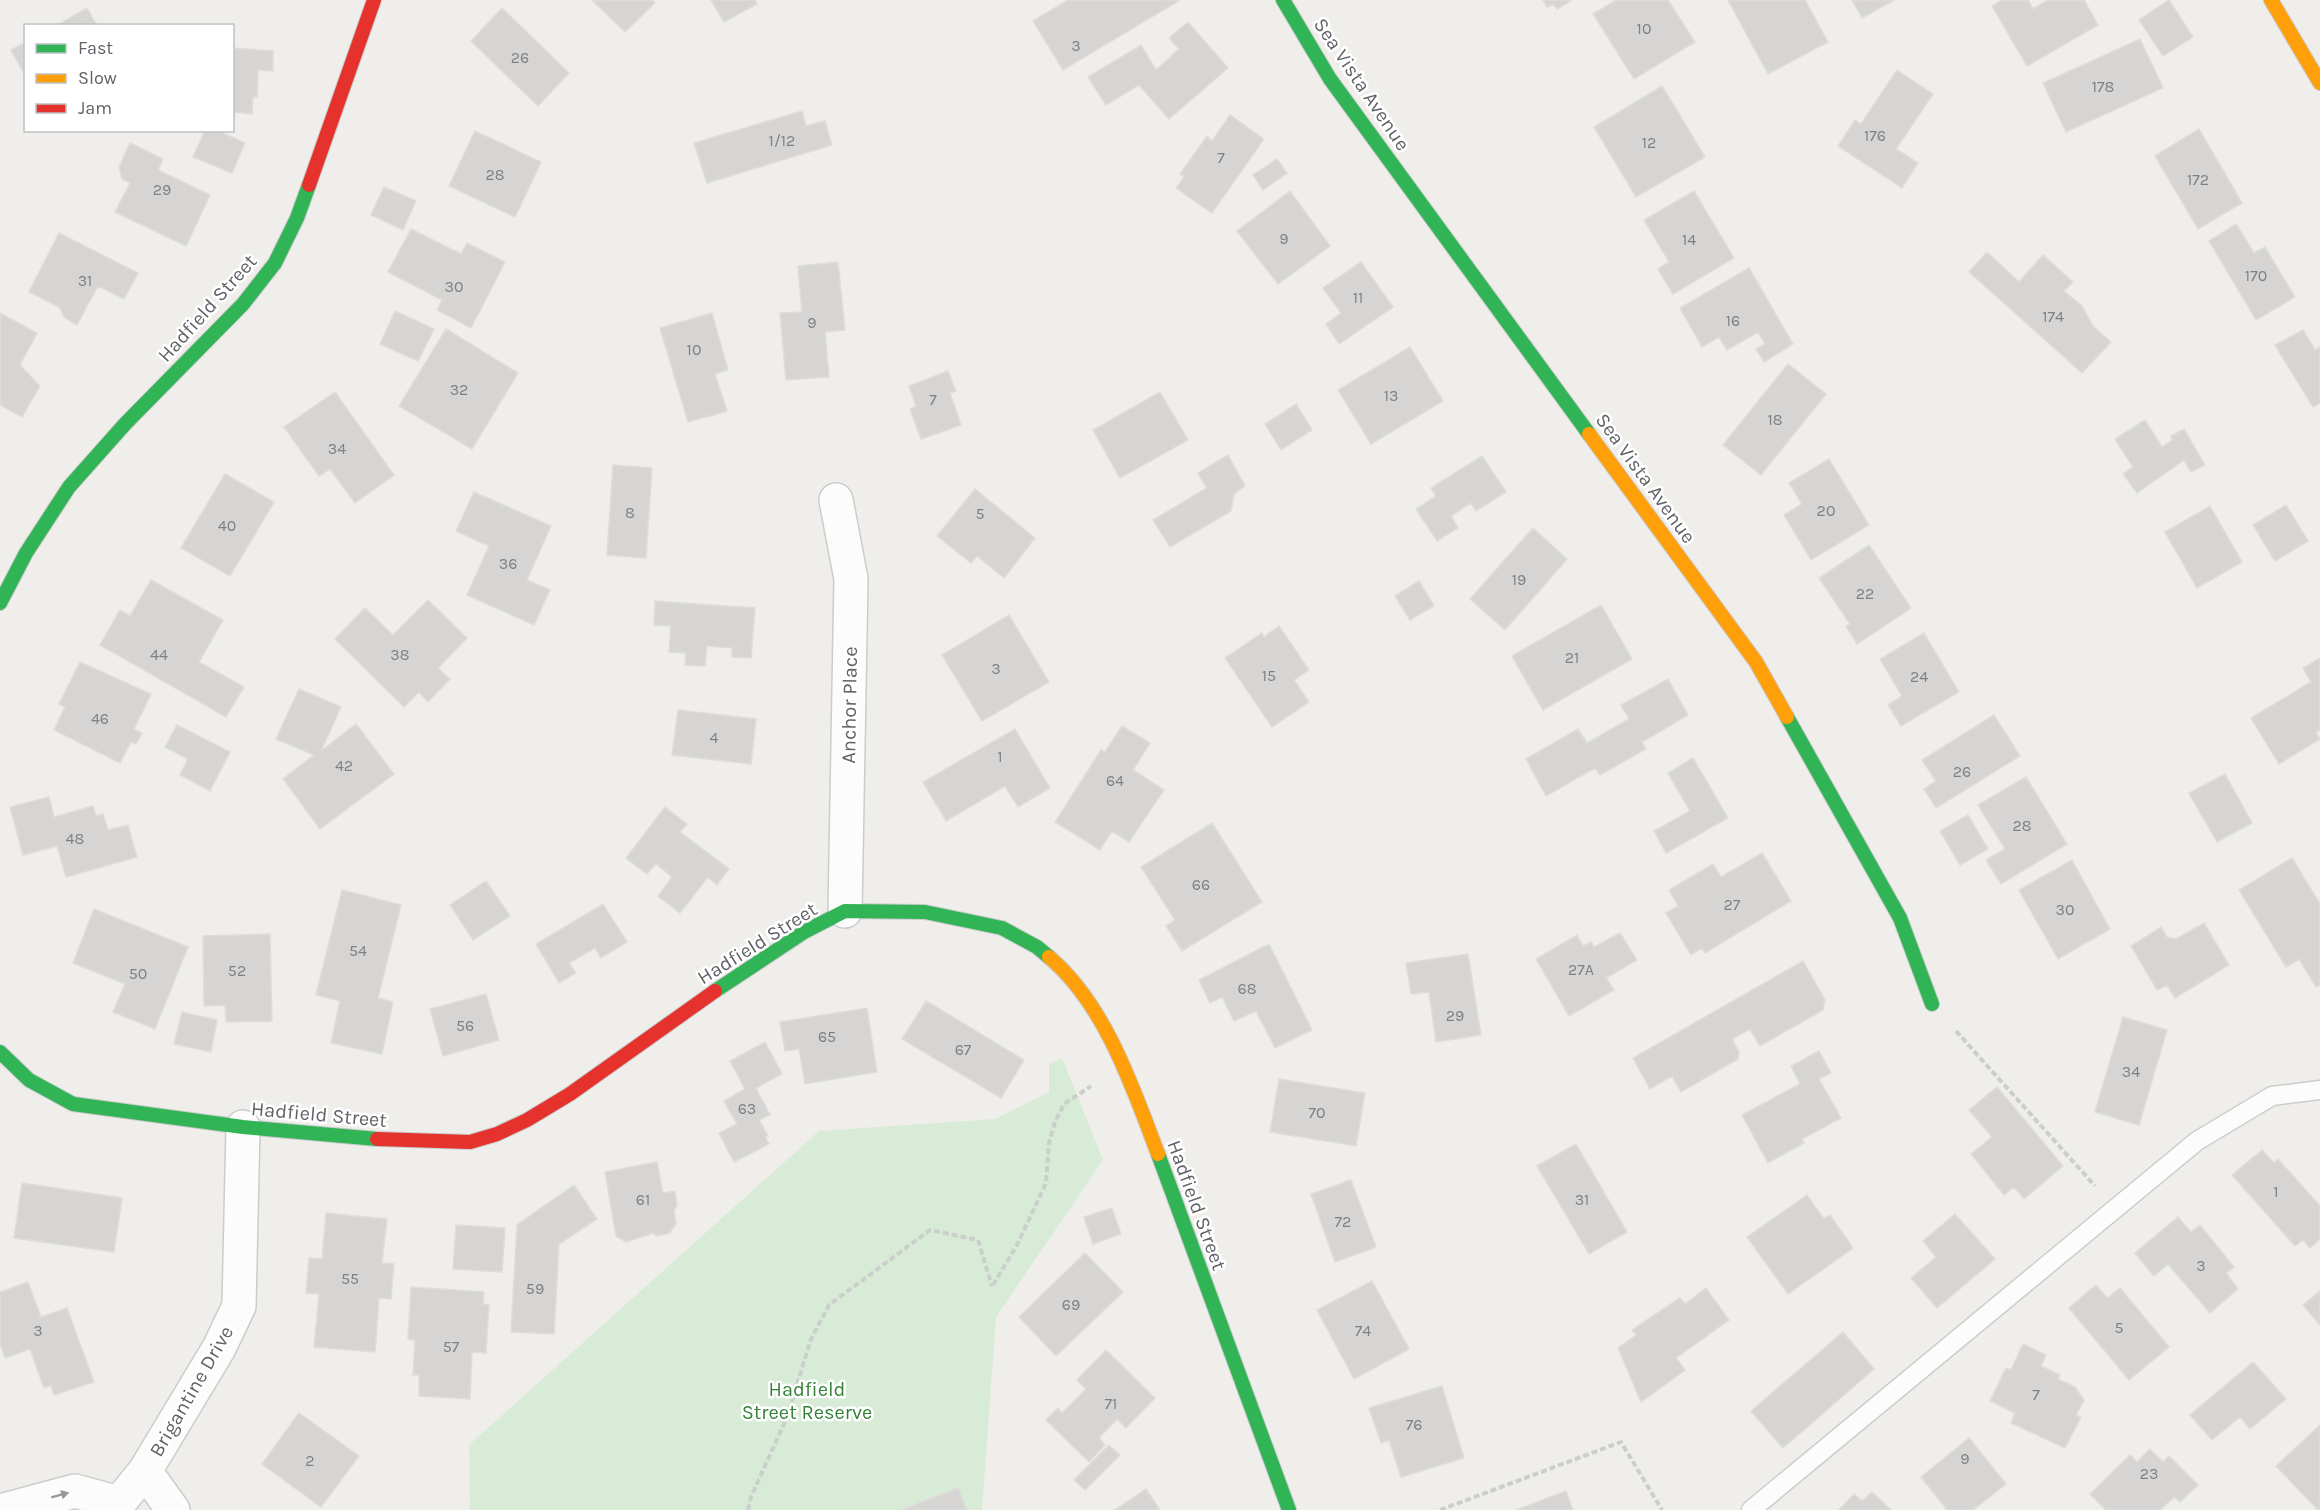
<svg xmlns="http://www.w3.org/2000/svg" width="2320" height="1510" viewBox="0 0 2320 1510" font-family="Karla,sans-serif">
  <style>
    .green { fill: #d8ebd6 }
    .building { fill: #d6d5d3; stroke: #deddd9; stroke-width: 1.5 }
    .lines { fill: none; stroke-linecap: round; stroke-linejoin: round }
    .lane-casing { stroke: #cbcccc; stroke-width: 21 }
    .street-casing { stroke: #cbcccc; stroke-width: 36 }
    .fast-casing { stroke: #cacacb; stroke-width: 16 }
    .slow-casing { stroke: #cacacb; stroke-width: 16 }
    .jam-casing { stroke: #cacacb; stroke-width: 16 }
    .path { stroke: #cacfcc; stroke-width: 4; stroke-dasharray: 6 3; stroke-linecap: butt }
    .lane { stroke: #fdfcfc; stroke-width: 18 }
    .street { stroke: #fdfcfc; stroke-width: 33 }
    .fast { stroke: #30b455; stroke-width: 14 }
    .slow { stroke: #ff9f0a; stroke-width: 14 }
    .jam { stroke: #e5322d; stroke-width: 14 }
    .oneway { fill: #96999c }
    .labels { text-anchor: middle; stroke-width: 5; stroke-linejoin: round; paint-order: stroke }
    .number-label { font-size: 16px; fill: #7e8184 }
    .street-label { font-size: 20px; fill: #5f6368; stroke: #fff }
    .park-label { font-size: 20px; fill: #348238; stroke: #fff }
  </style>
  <rect width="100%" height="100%" fill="#efeeea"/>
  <path class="green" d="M1062,1058L1103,1160L996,1317L982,1510H470L469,1445L819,1131L995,1119L1049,1092V1064Z"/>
  <path class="building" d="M592,0H653L655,3L625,32Z
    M711,0H755L757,4L724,22Z
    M1068,0H1180L1063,70L1033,21Z
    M1543,0H1572L1557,9L1554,4L1547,7Z
    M1616,0H1668L1695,42L1634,79L1593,14Z
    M1728,0H1805L1828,42L1768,74Z
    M1852,0H1894L1862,18Z
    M2002,0H2028L2033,9L2048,0H2084L2098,25L2027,66L1992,6Z
    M2169,0L2193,37L2163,56L2139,20Z
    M87,8L97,26H56Z
    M502,8L569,73L538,106L471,41Z
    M1188,22L1228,68L1169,119L1139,85L1106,105L1088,77L1141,45L1156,70L1179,49L1169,38Z
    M2140,39L2163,88L2066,132L2043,83Z
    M26,42V77L11,50Z
    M232,48L273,51V71L258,70L257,97H253L252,114L235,112L234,122Z
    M1897,70L1933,94L1896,149L1918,163L1902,188L1838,146L1855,120L1861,124Z
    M1662,86L1705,157L1636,197L1594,127Z
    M802,111L806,126L825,121L832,145L707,183L694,143Z
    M1230,115L1264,139L1212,213L1176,188L1184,177L1180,174L1207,136L1212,141Z
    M2199,129L2242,203L2198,229L2155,156Z
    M205,130H216L245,143L232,173L193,157Z
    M475,131L541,162L515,217L449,186Z
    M130,143L163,159L158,170L210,195L186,246L115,212L130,183L122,179L119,167Z
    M1277,159L1287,173L1263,190L1253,175Z
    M384,187L416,201L403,230L371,215Z
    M1290,191L1330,246L1278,284L1237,231Z
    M1694,191L1734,258L1673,294L1658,269L1669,262L1644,220Z
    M2236,224L2254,253L2265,247L2295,297L2256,320L2209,241Z
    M411,229L461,254L467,243L505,262L471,328L437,310L442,300L388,272Z
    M59,233L138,273L124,299L98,286L77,325L65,318L59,307L29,292Z
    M1987,252L2019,282L2043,255L2073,282L2064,291L2082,306L2093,326L2111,342L2082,373L1969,272Z
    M838,262L845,330L825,332L829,377L786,380L780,313L802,312L798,266Z
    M1361,262L1393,307L1339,344L1326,324L1341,313L1323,288Z
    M1749,268L1793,344L1764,362L1756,349L1765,344L1758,332L1727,350L1719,337L1702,347L1680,308Z
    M395,311L434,329L418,361L380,344Z
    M0,313L37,333L20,365L40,386L22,417L0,405Z
    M712,313L728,370L715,374L727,411L688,422L660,328Z
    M446,329L518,373L472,449L399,406Z
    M2303,330L2315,350L2320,347V403L2313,407L2275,345Z
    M1410,347L1443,401L1371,444L1338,390Z
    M1788,364L1826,394L1761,475L1723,445Z
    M948,371L956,391L950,393L961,425L921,439L910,409L916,406L909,386Z
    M335,392L394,475L355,503L330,469L319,476L284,427Z
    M1160,392L1188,440L1120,478L1093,430Z
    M1296,404L1312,430L1281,450L1265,424Z
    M2145,420L2162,447L2172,440L2171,436L2184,429L2205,465L2191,472L2184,460L2137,493L2123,474L2133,467L2115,439Z
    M1228,455L1245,486L1234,494L1231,511L1170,547L1153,520L1207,488L1198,473Z
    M1482,456L1506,492L1476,511L1471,503L1451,516L1458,528L1437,541L1416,509L1436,496L1431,488Z
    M1829,459L1869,525L1811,560L1784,515L1802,504L1789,483Z
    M613,465L652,468L646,558L607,555Z
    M225,474L274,502L230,576L181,548Z
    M975,489L1035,538L1004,578L977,556L971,563L937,536Z
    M474,492L551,526L527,580L550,590L534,625L467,595L489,546L456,531Z
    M2286,505L2308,541L2275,561L2253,525Z
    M2210,506L2242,562L2197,588L2165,532Z
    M1533,528L1567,559L1505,630L1470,599Z
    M1869,545L1911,608L1857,644L1846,626L1850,624L1819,578Z
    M151,580L223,620L199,662L244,687L226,717L100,645L120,610L130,616Z
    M1419,581L1434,606L1410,620L1395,596Z
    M428,600L467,638L438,668L450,679L428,702L419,692L404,707L335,639L365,608L393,635Z
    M655,601L755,608L751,658L732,657V648L707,646L705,666L685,665L686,653L669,652L671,626L654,625Z
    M1601,605L1632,659L1543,710L1512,656Z
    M1009,615L1049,682L982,721L942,655Z
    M1279,626L1309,670L1294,680L1309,702L1272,727L1225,658L1262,633L1264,637Z
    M1924,633L1959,692L1901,726L1888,705L1902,696L1880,659Z
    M2320,658V730L2316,732L2320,739L2279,764L2251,718L2311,682L2303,668Z
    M80,662L151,694L134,729L142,733L136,744L131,742L120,763L54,730L65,707L59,704Z
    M1668,679L1688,715L1642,742L1646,749L1600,775L1595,768L1546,796L1526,759L1578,729L1587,743L1629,719L1621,705Z
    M299,689L341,707L321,751L356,724L394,774L320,829L283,779L314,755L276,739Z
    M678,710L756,719L751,764L672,755Z
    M1994,715L2020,756L1936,808L1924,789L1936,781L1922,760Z
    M177,725L230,752L210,791L180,775L188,759L165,747Z
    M1122,726L1150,743L1133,770L1164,790L1129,842L1112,831L1100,850L1055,822L1101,750L1105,752Z
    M1015,729L1050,788L1018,807L1005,786L946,821L923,782Z
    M1693,758L1728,818L1666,853L1654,831L1690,811L1668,773Z
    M2225,774L2252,823L2217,842L2189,793Z
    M2026,777L2067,844L2001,884L1986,860L2005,849L1978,805Z
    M49,797L54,817L93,806L96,816L103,814L108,830L128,825L137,857L66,877L57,846L23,855L10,807Z
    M665,807L687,824L680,832L729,869L717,885L708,877L680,913L658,896L672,877L656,864L647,874L626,858Z
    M1968,815L1988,849L1960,865L1940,831Z
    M1212,823L1262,902L1182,951L1166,926L1175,920L1141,867Z
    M1762,853L1791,901L1705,953L1702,948L1691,955L1666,913L1678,906L1669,890L1713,864L1721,877Z
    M2292,858L2320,904V985L2316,987L2299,959L2286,967L2239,890Z
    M2072,860L2110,929L2058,959L2019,890Z
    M486,881L510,916L473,940L450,905Z
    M342,890L401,905L378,998L393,1002L382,1054L331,1043L340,1001L316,995Z
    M603,904L627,942L601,958L595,948L569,963L576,973L559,983L536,944Z
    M94,909L188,947L155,1029L113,1012L125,984L73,963Z
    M2204,923L2229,965L2175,998L2167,985L2157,990L2131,946L2161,927L2167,937L2176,939Z
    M1620,933L1637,960L1606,978L1614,990L1569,1016L1536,959L1577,935L1583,946L1591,942L1594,947Z
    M270,934L272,1021L226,1022L225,1005L204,1006L203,936Z
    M1269,944L1312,1030L1275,1048L1256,1011L1234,1021L1222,997L1210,1003L1199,980Z
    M1468,954L1481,1035L1436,1042L1429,992L1411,994L1406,963Z
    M1803,961L1825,1000L1823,1010L1760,1046L1750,1029L1732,1039L1739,1052L1738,1059L1681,1092L1672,1076L1650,1089L1633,1058Z
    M486,994L499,1040L443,1056L430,1009Z
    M926,1001L1024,1060L1001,1098L902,1039Z
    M867,1008L877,1072L805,1084L799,1049L785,1051L780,1022Z
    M182,1012L217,1020L211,1052L174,1044Z
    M2123,1017L2167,1030L2139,1125L2095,1112Z
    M765,1042L782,1074L756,1088L770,1115L759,1120L768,1136L765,1137L769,1144L734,1162L719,1133L737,1124L724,1101L745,1089L730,1061Z
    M1819,1051L1831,1073L1819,1079L1841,1118L1802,1139L1804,1143L1768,1163L1742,1115L1800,1084L1791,1066Z
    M1279,1079L1365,1093L1356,1146L1270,1132Z
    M1997,1087L2063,1166L2024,1199L2014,1187L2004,1195L1971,1154L1992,1137L1969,1110Z
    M1576,1144L1627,1232L1589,1254L1537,1166Z
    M2262,1150L2274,1163L2278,1159L2320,1206V1239L2310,1248L2303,1240L2295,1246L2232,1175Z
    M657,1162L663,1193L675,1191L677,1205L674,1211L676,1223L670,1233L656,1236L654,1233L626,1242L616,1236L605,1172Z
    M1351,1180L1376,1247L1335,1262L1311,1194Z
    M22,1183L122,1198L114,1252L14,1238Z
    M574,1185L597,1219L559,1244L554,1334L511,1332L517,1225Z
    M1807,1195L1824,1219L1830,1215L1853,1248L1788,1294L1747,1237Z
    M1112,1208L1121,1234L1093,1244L1084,1217Z
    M326,1213L387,1219L382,1263L394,1264L391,1299L379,1298L375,1352L314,1347L319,1294L306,1293L309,1258L322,1259Z
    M1955,1214L1995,1259L1937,1308L1911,1278L1936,1257L1923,1241Z
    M2178,1217L2191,1232L2200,1225L2234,1267L2226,1273L2238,1289L2210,1313L2168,1264L2154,1276L2135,1253Z
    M456,1225L505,1228L502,1272L453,1269Z
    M1085,1253L1123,1292L1056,1356L1019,1317Z
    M1372,1281L1409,1349L1354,1379L1317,1310Z
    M28,1282L41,1317L67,1308L94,1382L54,1395L51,1385L44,1388L30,1349L5,1358L0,1344V1292Z
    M2096,1285L2107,1298L2120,1288L2169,1347L2129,1380L2069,1308Z
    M411,1287L484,1292L483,1304L489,1305L486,1353L472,1352L470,1399L419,1396V1375H413L415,1340L408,1339Z
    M1706,1288L1729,1320L1676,1358L1685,1370L1641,1402L1618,1348L1636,1335L1632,1330L1680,1298L1685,1304Z
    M2320,1291V1325L2303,1305Z
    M1843,1332L1874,1369L1783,1448L1751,1411Z
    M2023,1344L2046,1355L2041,1366L2060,1375L2058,1379L2075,1387L2084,1400L2076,1415L2081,1417L2065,1448L2011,1423L2015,1413L1990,1401L2006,1368L2011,1370Z
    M1106,1350L1155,1398L1126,1428L1117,1419L1099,1438L1105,1445L1089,1462L1046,1420L1058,1408L1062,1413L1086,1389L1077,1380Z
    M2253,1362L2286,1399L2250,1429L2240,1417L2212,1440L2190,1415Z
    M1442,1386L1464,1458L1401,1477L1389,1440L1381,1443L1369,1408Z
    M299,1413L359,1456L321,1507L262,1464Z
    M2320,1425V1510H2318L2276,1466Z
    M1969,1438L2006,1484L1973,1510H1947L1921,1477Z
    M1109,1445L1120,1455L1085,1490L1074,1480Z
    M2150,1449L2163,1462L2169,1456L2198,1485L2180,1502L2174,1497L2160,1510H2106L2090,1494L2130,1455L2137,1462Z
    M958,1488L967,1510H901Z
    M1146,1489L1160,1510H1115Z
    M1566,1491L1573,1510H1516Z
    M1872,1492L1891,1510H1839L1854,1494L1862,1501Z"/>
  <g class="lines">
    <defs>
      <path id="lane" d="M1751,1510L2197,1141L2272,1096L2320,1090"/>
      <path id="street" d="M836,500L851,579L845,911
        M145,1471L173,1510
        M4,1510L75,1491L119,1503
        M111,1510L119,1503L145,1471L219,1348L239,1306L243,1127"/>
      <path id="fast" d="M1283,0L1330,79L1589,434
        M0,603L26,553L69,487L125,424L243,304L275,263L297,218L309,185
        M1787,717L1900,918L1932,1004
        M715,991L804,932L845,911L925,912L1002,928L1037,947L1049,957
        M0,1052L29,1080L73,1104L243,1127L377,1139
        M1158,1154L1289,1510"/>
      <path id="slow" d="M2271,0L2320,83
        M1589,434L1756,662L1787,717
        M1049,957C1105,1004 1133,1088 1158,1154"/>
      <path id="jam" d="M309,185L374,0
        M377,1139L470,1142L497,1134L527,1120L570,1094L715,991"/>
    </defs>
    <use href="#lane" class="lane-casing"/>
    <use href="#street" class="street-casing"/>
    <use href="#fast" class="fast-casing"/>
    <use href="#slow" class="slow-casing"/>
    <use href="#jam" class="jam-casing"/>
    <path class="path" d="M1956,1031L2095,1186
      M993,1285L1017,1245L1046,1183L1049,1143L1055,1122L1064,1104L1091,1086
      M748,1510L751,1497L787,1417L811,1339L829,1305L930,1230L978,1240L992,1286
      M1440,1510L1621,1442L1662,1510"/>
    <use href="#lane" class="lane"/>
    <use href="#street" class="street"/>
    <use href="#fast" class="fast"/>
    <use href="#slow" class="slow"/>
    <use href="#jam" class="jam"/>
  </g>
  <defs><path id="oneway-solid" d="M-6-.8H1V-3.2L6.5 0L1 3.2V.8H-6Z" transform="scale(1.5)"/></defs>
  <use class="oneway" href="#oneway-solid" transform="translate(60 1495) rotate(-15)"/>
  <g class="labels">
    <g class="number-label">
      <text x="1644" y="34">10</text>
      <text x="1076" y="51">3</text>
      <text x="520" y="63">26</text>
      <text x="2103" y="92">178</text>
      <text x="1875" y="141">176</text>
      <text x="782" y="146">1/12</text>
      <text x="1649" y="148">12</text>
      <text x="1221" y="163">7</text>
      <text x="495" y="180">28</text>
      <text x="2198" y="185">172</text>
      <text x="162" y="195">29</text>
      <text x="1284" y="244">9</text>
      <text x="1689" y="245">14</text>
      <text x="2256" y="281">170</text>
      <text x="85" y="286">31</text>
      <text x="454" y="292">30</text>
      <text x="1358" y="303">11</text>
      <text x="2053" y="322">174</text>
      <text x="1733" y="326">16</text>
      <text x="812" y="328">9</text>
      <text x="694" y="355">10</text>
      <text x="459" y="395">32</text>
      <text x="1391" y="401">13</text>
      <text x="933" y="405">7</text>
      <text x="1775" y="425">18</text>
      <text x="337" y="454">34</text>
      <text x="1826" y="516">20</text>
      <text x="630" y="518">8</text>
      <text x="980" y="519">5</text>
      <text x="227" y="531">40</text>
      <text x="508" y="569">36</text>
      <text x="1519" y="585">19</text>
      <text x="1865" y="599">22</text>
      <text x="159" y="660">44</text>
      <text x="400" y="660">38</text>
      <text x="1572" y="663">21</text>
      <text x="996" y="674">3</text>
      <text x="1269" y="681">15</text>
      <text x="1919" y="682">24</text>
      <text x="100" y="724">46</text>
      <text x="714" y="743">4</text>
      <text x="1000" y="762">1</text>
      <text x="344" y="771">42</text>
      <text x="1962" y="777">26</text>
      <text x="1115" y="786">64</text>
      <text x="2022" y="831">28</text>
      <text x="75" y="844">48</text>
      <text x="1201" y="890">66</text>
      <text x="1732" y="910">27</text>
      <text x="2065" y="915">30</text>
      <text x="358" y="956">54</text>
      <text x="1581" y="975">27A</text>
      <text x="237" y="976">52</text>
      <text x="138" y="979">50</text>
      <text x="1247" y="994">68</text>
      <text x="1455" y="1021">29</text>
      <text x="465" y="1031">56</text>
      <text x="827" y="1042">65</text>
      <text x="963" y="1055">67</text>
      <text x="2131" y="1077">34</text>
      <text x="747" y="1114">63</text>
      <text x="1317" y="1118">70</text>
      <text x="2276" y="1197">1</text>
      <text x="643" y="1205">61</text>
      <text x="1582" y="1205">31</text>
      <text x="1343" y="1227">72</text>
      <text x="2201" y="1271">3</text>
      <text x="350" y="1284">55</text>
      <text x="535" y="1294">59</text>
      <text x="1071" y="1310">69</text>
      <text x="2119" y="1333">5</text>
      <text x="38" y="1336">3</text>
      <text x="1363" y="1336">74</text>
      <text x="451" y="1352">57</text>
      <text x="2036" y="1400">7</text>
      <text x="1111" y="1409">71</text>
      <text x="1414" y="1430">76</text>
      <text x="1965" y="1464">9</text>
      <text x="310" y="1466">2</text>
      <text x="2149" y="1479">23</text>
    </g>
    <g class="street-label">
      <text transform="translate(1362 84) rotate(56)" y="7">Sea Vista Avenue</text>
      <text transform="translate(207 308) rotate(-48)" y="7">Hadfield Street</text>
      <text transform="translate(1646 478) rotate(54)" y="7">Sea Vista Avenue</text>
      <text transform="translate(849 705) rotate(-89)" y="7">Anchor Place</text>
      <text transform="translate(757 943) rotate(-32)" y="7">Hadfield Street</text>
      <text transform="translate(319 1114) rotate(5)" y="7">Hadfield Street</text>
      <text transform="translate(1197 1205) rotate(70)" y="7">Hadfield Street</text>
      <text transform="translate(191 1391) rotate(-60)" y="7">Brigantine Drive</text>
    </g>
    <g class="park-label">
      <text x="807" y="1396">Hadfield<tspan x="807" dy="23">Street Reserve</tspan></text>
    </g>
  </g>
  <rect x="24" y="24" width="210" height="108" fill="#ffffff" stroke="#bfc1c3" stroke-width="1.5"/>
  <rect x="36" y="44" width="30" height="9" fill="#30b455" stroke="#bfc1c3" stroke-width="1.5"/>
  <text x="78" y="54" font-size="18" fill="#5f6368">Fast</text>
  <rect x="36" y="74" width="30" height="9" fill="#ff9f0a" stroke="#bfc1c3" stroke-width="1.5"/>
  <text x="78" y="84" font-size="18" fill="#5f6368">Slow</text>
  <rect x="36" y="104" width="30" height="9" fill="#e5322d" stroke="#bfc1c3" stroke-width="1.5"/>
  <text x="78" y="114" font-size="18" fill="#5f6368">Jam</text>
</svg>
